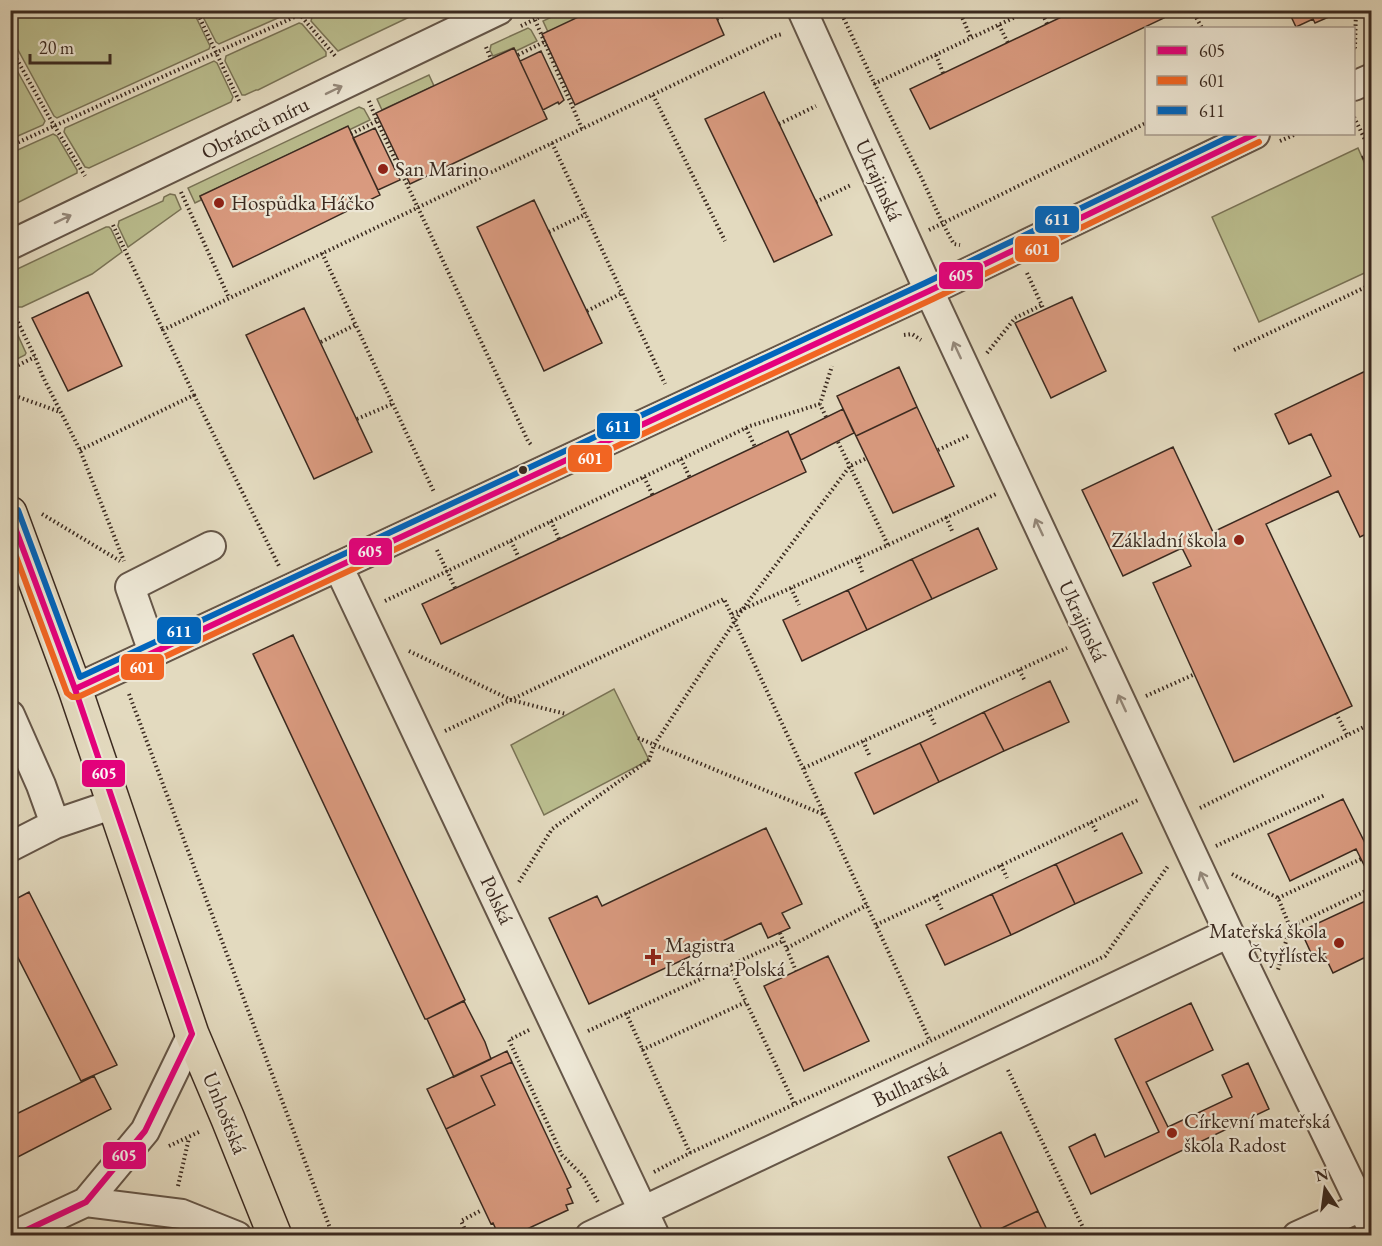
<svg xmlns="http://www.w3.org/2000/svg" width="1382" height="1246" viewBox="0 0 1382 1246" font-family="'EB Garamond',serif">
  <style>
    .green { fill: #babd8e; stroke: #7a7457; stroke-width: 1.5 }
    .building { fill: #d99a7f; stroke: #3b2a20; stroke-width: 1.5 }
    .lines { fill: none; stroke-linecap: round; stroke-linejoin: round }
    .minor-casing { stroke: #655648; stroke-width: 32 }
    .major-casing { stroke: #3b2a20; stroke-width: 36 }
    .path { stroke: #3b2a20; stroke-width: 4; stroke-dasharray: 1.5 3; stroke-linecap: butt }
    .minor { stroke: #ede7d5; stroke-width: 28 }
    .major { stroke: #e3dabf; stroke-width: 33 }
    .bus-1-casing { stroke: #ede7d5; stroke-width: 10 }
    .bus-2-casing { stroke: #ede7d5; stroke-width: 10 }
    .bus-3-casing { stroke: #ede7d5; stroke-width: 10 }
    .bus-1 { stroke: #e5007d; stroke-width: 6 }
    .bus-2 { stroke: #f26522; stroke-width: 6 }
    .bus-3 { stroke: #0065bd; stroke-width: 6 }
    .oneway { stroke: #94887a }
    .poi-dot { fill: #8f2418; stroke: #ede7d5; stroke-width: 2 }
    .bus-dot { fill: #3b2a20; stroke: #ede7d5; stroke-width: 2 }
    .labels { text-anchor: middle; stroke-width: 4.5; stroke-linejoin: round; paint-order: stroke }
    .street-label { font-size: 21px; fill: #3b2a20; stroke: #ede7d5 }
    .poi-label { font-size: 21px; fill: #3b2a20; stroke: #ede7d5; text-anchor: start }
    .line-badge { stroke: #ede7d5; stroke-width: 2 }
    .badge-label { font-size: 16px; text-anchor: middle; font-weight: bold; fill: #fff }
  </style>
  <rect width="100%" height="100%" fill="#e3dabf"/>
  <filter id="stains"><feTurbulence type="fractalNoise" baseFrequency=".00333" numOctaves="4"/><feColorMatrix values="0 0 0 0 .2 0 0 0 0 .09 0 0 0 0 .02 0 0 0 .5 -.17"/></filter>
  <radialGradient id="worn" r=".72"><stop offset=".6" stop-color="#630" stop-opacity="0"/><stop offset="1" stop-color="#630" stop-opacity=".3"/></radialGradient>
  <path class="green" d="M326,10H422V11L338,51L311,21L312,17Z
    M10,11H193L210,46L209,49L57,118L54,116L11,37Z
    M227,11L288,10L287,14L219,44L216,42L200,11H222L223,12Z
    M564,11H593L548,32L543,21Z
    M299,23L302,24L326,52V56L258,90H256L245,95H242L225,61L226,56Z
    M528,28L531,30L537,41L516,51L513,48L493,56L490,50L491,45Z
    M214,61L217,63L233,97L231,102L89,168L85,167L64,132L65,128Z
    M14,65L45,121L43,125L11,139V67Z
    M429,75L434,86L382,110L377,99Z
    M359,107L364,109L370,120L349,130L347,127L200,196L201,200L195,203L188,188Z
    M53,134L57,136L77,170V173L11,206V153Z
    M1358,148L1371,178V270L1259,322L1212,217Z
    M170,194L175,195L181,209L128,247L118,226L119,221L163,201L164,197Z
    M106,227H109L111,229L122,252L92,274L22,307H18L11,291V272Z
    M16,331L26,353L25,355L11,362V343Z
    M614,689L649,760L544,815L511,745Z"/>
  <path class="building" d="M593,10H713L724,35L575,105L542,34Z
    M1076,10H1160L1164,18L930,129L910,89Z
    M1288,10H1336L1338,13L1315,23L1313,19L1296,27Z
    M514,48L547,119L410,184L376,113Z
    M541,51L564,100L559,104L558,102L543,110L520,61Z
    M764,92L832,235L774,262L705,119Z
    M348,126L380,195L233,267L200,196Z
    M375,128L400,180L378,190L353,138Z
    M534,200L602,343L544,371L477,227Z
    M88,292L122,366L68,391L32,318Z
    M1072,297L1106,371L1051,398L1015,323Z
    M304,308L372,452L314,479L246,335Z
    M899,367L917,407L856,436L837,396Z
    M1372,368V531L1360,537L1338,491L1266,524L1352,706L1234,762L1153,583L1191,566L1182,548L1123,576L1082,490L1173,447L1213,532L1331,476L1311,434L1289,444L1275,414Z
    M917,407L954,486L893,513L856,436Z
    M843,409L854,433L801,460L790,435Z
    M788,431L806,472L441,644L422,604Z
    M978,528L997,569L932,599L912,559Z
    M912,559L932,599L867,630L848,590Z
    M848,590L867,630L802,661L783,620Z
    M293,635L465,1000L427,1019H425L253,654Z
    M1050,681L1069,722L1004,751L984,712Z
    M984,712L1004,751L939,782L920,743Z
    M920,743L939,782L874,814L855,773Z
    M1343,799L1372,857V881L1356,849L1290,881L1268,834Z
    M766,828L802,904L782,913L790,928L768,938L761,923L589,1004L549,918L597,896L602,906Z
    M1122,833L1142,873L1075,904L1056,864Z
    M1056,864L1075,904L1011,935L992,894Z
    M29,892L117,1065L81,1081L10,942V902Z
    M992,894L1011,935L945,965L926,925Z
    M1372,898V954L1333,973L1322,950L1312,955L1301,931Z
    M828,956L869,1041L804,1071L764,986Z
    M464,1001L485,1042L491,1059L454,1077L427,1019Z
    M1191,1003L1213,1050L1146,1082L1168,1127L1232,1097L1222,1075L1248,1063L1269,1109L1091,1194L1069,1147L1095,1134L1105,1157L1159,1132L1115,1039Z
    M507,1051L512,1062L481,1076L495,1105L446,1129L427,1089Z
    M512,1062L571,1187L567,1189L573,1203L566,1205L568,1210L512,1236H506L505,1234L499,1236L493,1223L491,1224L446,1129L495,1105L481,1076Z
    M94,1076L111,1109L10,1161V1117Z
    M1001,1132L1038,1211L985,1236L948,1157Z
    M1038,1211L1050,1236H985Z"/>
  <g class="lines">
    <defs>
      <path id="minor" d="M802,10L929,291L1229,933L1372,1228
        M1354,86L1372,78
        M10,245L499,10
        M338,566L655,1236
        M153,652L130,587L211,546
        M75,689L929,291L1255,134
        M10,715L41,785L55,824
        M10,847L55,824L114,804
        M86,1202L182,1214L237,1236
        M13,1236L86,1202L145,1131L192,1034
        M590,1236L1229,933
        M1297,1236L1372,1202"/>
      <path id="major" d="M10,513L75,689L192,1034L228,1119L275,1236"/>
    </defs>
    <use href="#minor" class="minor-casing"/>
    <use href="#major" class="major-casing"/>
    <path class="path" d="M196,10L240,103
      M296,10L336,57
      M840,10C866,67 893,122 921,177C932,200 941,222 954,244L960,245
      M959,10L971,38
      M1041,10L1047,24
      M1192,10L1202,28
      M717,19L734,10
      M535,20L582,129
      M999,25L1008,43
      M521,26L554,10
      M10,47L49,117L85,176
      M486,47L491,59
      M1354,48L1355,47L1356,10
      M518,55L544,42
      M936,55L943,73
      M874,84L1030,10
      M653,95L725,241
      M369,101L377,121L528,441L532,446
      M1354,117L1372,154
      M779,124L816,106
      M351,134L377,121
      M1280,141L1296,134
      M552,143L665,384
      M10,146L310,10
      M1362,158L1371,154
      M181,192L229,298
      M816,202L851,185
      M113,225L163,330
      M929,230L1146,123
      M549,232L586,214
      M322,253L434,492
      M1027,273L1044,310
      M10,306L35,357L43,377L80,450L124,561
      M587,311L622,293
      M10,332L16,319
      M904,335L912,334L921,340
      M321,342L355,325
      M1234,350L1372,284
      M987,353L1015,318L1042,305
      M10,369L35,357
      M10,394L60,412
      M194,395L279,566
      M826,417L820,404L832,366
      M357,419L392,404
      M746,428L755,447
      M838,442L888,545
      M80,450L194,395L163,330L775,36L782,34
      M938,450L968,436
      M681,459L690,478
      M644,477L653,496
      M42,514L120,561
      M946,517L952,531
      M551,521L559,539
      M511,541L519,558
      M437,550L455,588
      M857,558L863,574
      M791,588L799,605
      M385,601L750,426L820,404
      M732,614L888,545L996,494
      M409,651L511,700L566,714
      M1019,670L1025,681
      M129,694L333,1236
      M1146,696L1195,674
      M928,711L935,725
      M1336,713L1347,735
      M445,731L724,599L930,1041
      M638,738L825,815
      M863,741L870,757
      M804,768L1067,648
      M1200,808L1372,723
      M1091,822L1097,833
      M1216,846L1325,795
      M1001,865L1007,878
      M1232,874L1278,898L1290,927L1278,970
      M519,882L552,829L649,760L654,745L742,610L850,466L867,458
      M935,896L942,910
      M1278,898L1361,859
      M876,925L1138,800
      M1290,927L1372,888
      M780,933L796,971
      M787,948L867,905
      M729,966L746,1002
      M626,1013L690,1153
      M529,1030L509,1040L562,1155L584,1177L599,1204
      M588,1031L783,941
      M642,1050L746,1002L794,1103
      M1008,1070L1087,1236
      M169,1146L201,1131
      M654,1172L690,1153L930,1041L1105,956L1168,866
      M178,1186L189,1138
      M468,1236L461,1221L480,1211"/>
    <use href="#minor" class="minor"/>
    <use href="#major" class="major"/>
    <defs>
      <path id="bus-1" d="M10,514L75,689L192,1034
        M75,689L929,291L1255,134
        M14,1236L86,1202L145,1131L192,1034"/>
      <path id="bus-2" d="M10,540L67,693L72,697H78L933,299L1259,142"/>
      <path id="bus-3" d="M18,510L80,677L925,283L1235,134"/>
    </defs>
    <use href="#bus-1" class="bus-1-casing"/>
    <use href="#bus-2" class="bus-2-casing"/>
    <use href="#bus-3" class="bus-3-casing"/>
    <use href="#bus-1" class="bus-1"/>
    <use href="#bus-2" class="bus-2"/>
    <use href="#bus-3" class="bus-3"/>
  </g>
  <defs><path id="oneway-shaft" d="M-6 0H5M1.5-3L5.5 0L1.5 3" fill="none" stroke-width="1.6" stroke-linecap="round" stroke-linejoin="round" transform="scale(1.5)"/></defs>
  <g class="oneway">
    <use href="#oneway-shaft" transform="translate(334 90) rotate(-26)"/>
    <use href="#oneway-shaft" transform="translate(63 219) rotate(-26)"/>
    <use href="#oneway-shaft" transform="translate(957 350) rotate(-115)"/>
    <use href="#oneway-shaft" transform="translate(1039 527) rotate(-115)"/>
    <use href="#oneway-shaft" transform="translate(1122 703) rotate(-115)"/>
    <use href="#oneway-shaft" transform="translate(1204 880) rotate(-115)"/>
  </g>
  <g class="poi-dot">
    <circle cx="383" cy="169" r="6"/>
    <circle cx="219" cy="203" r="6"/>
    <circle cx="1239" cy="540" r="6"/>
    <circle cx="1339" cy="943" r="6"/>
    <path d="M650 948h6v6h6v6h-6v6h-6v-6h-6v-6h6z"/>
    <circle cx="1172" cy="1133" r="6"/>
  </g>
  <circle class="bus-dot" cx="523" cy="470" r="5"/>
  <g class="labels">
    <g class="street-label">
      <text transform="translate(255 128) rotate(-26)" y="7">Obránců míru</text>
      <text transform="translate(879 180) rotate(66)" y="7">Ukrajinská</text>
      <text transform="translate(1083 621) rotate(65)" y="7">Ukrajinská</text>
      <text transform="translate(497 900) rotate(65)" y="7">Polská</text>
      <text transform="translate(910 1084) rotate(-25)" y="7">Bulharská</text>
      <text transform="translate(225 1113) rotate(68)" y="7">Unhošťská</text>
    </g>
    <g class="poi-label">
      <text x="395" y="176">San Marino</text>
      <text x="231" y="210">Hospůdka Háčko</text>
      <text x="1227" y="547" text-anchor="end">Základní škola</text>
      <text x="1327" y="938" text-anchor="end">Mateřská škola<tspan x="1327" dy="24">Čtyřlístek</tspan></text>
      <text x="665" y="952">Magistra<tspan x="665" dy="24">Lékárna Polská</tspan></text>
      <text x="1184" y="1128">Církevní mateřská<tspan x="1184" dy="24">škola Radost</tspan></text>
    </g>
  </g>
  <g class="line-badge">
    <rect x="1034" y="205" width="46" height="29" rx="6" fill="#0065bd"/>
    <rect x="1014" y="235" width="46" height="28" rx="6" fill="#f26522"/>
    <rect x="938" y="261" width="46" height="29" rx="6" fill="#e5007d"/>
    <rect x="596" y="412" width="45" height="28" rx="6" fill="#0065bd"/>
    <rect x="567" y="444" width="46" height="29" rx="6" fill="#f26522"/>
    <rect x="348" y="537" width="45" height="29" rx="6" fill="#e5007d"/>
    <rect x="156" y="616" width="46" height="29" rx="6" fill="#0065bd"/>
    <rect x="120" y="653" width="45" height="28" rx="6" fill="#f26522"/>
    <rect x="81" y="759" width="45" height="29" rx="6" fill="#e5007d"/>
    <rect x="102" y="1141" width="45" height="29" rx="6" fill="#e5007d"/>
  </g>
  <g class="badge-label">
    <text x="1057" y="225">611</text>
    <text x="1037" y="255">601</text>
    <text x="961" y="281">605</text>
    <text x="618" y="432">611</text>
    <text x="590" y="464">601</text>
    <text x="370" y="557">605</text>
    <text x="179" y="637">611</text>
    <text x="142" y="673">601</text>
    <text x="104" y="779">605</text>
    <text x="124" y="1161">605</text>
  </g>
  <rect width="1382" height="1246" fill="none" stroke="#e3dabf" stroke-width="36"/>
  <rect x="12" y="12" width="1358" height="1222" fill="none" stroke="#3b2a20" stroke-width="3"/>
  <rect x="18" y="18" width="1346" height="1210" fill="none" stroke="#3b2a20" stroke-width="1.5"/>
  <rect x="1145" y="27" width="210" height="108" fill="#ede7d5" stroke="#a69b8d" stroke-width="1.5"/>
  <rect x="1157" y="46" width="30" height="9" fill="#e5007d" stroke="#a69b8d" stroke-width="1.5"/>
  <text x="1199" y="57" font-size="18" fill="#3b2a20">605</text>
  <rect x="1157" y="76" width="30" height="9" fill="#f26522" stroke="#a69b8d" stroke-width="1.5"/>
  <text x="1199" y="87" font-size="18" fill="#3b2a20">601</text>
  <rect x="1157" y="106" width="30" height="9" fill="#0065bd" stroke="#a69b8d" stroke-width="1.5"/>
  <text x="1199" y="117" font-size="18" fill="#3b2a20">611</text>
  <g transform="translate(1325 1189) rotate(347)" stroke="#ede7d5" stroke-width="4.5" paint-order="stroke">
  <path d="M0-4.5L10 22L0 15L-10 22Z" fill="#3b2a20"/>
  <text y="-9" font-size="16" font-weight="bold" text-anchor="middle" fill="#3b2a20">N</text>
  </g>
  <path d="M30 54v9h80v-9" fill="none" stroke="#3b2a20" stroke-width="3"/>
  <text x="39" y="54" font-size="18" fill="#3b2a20" stroke="#ede7d5" stroke-width="4.5" paint-order="stroke">20 m</text>
  <rect width="100%" height="100%" filter="url(#stains)"/>
  <rect width="100%" height="100%" fill="url(#worn)"/>
</svg>
